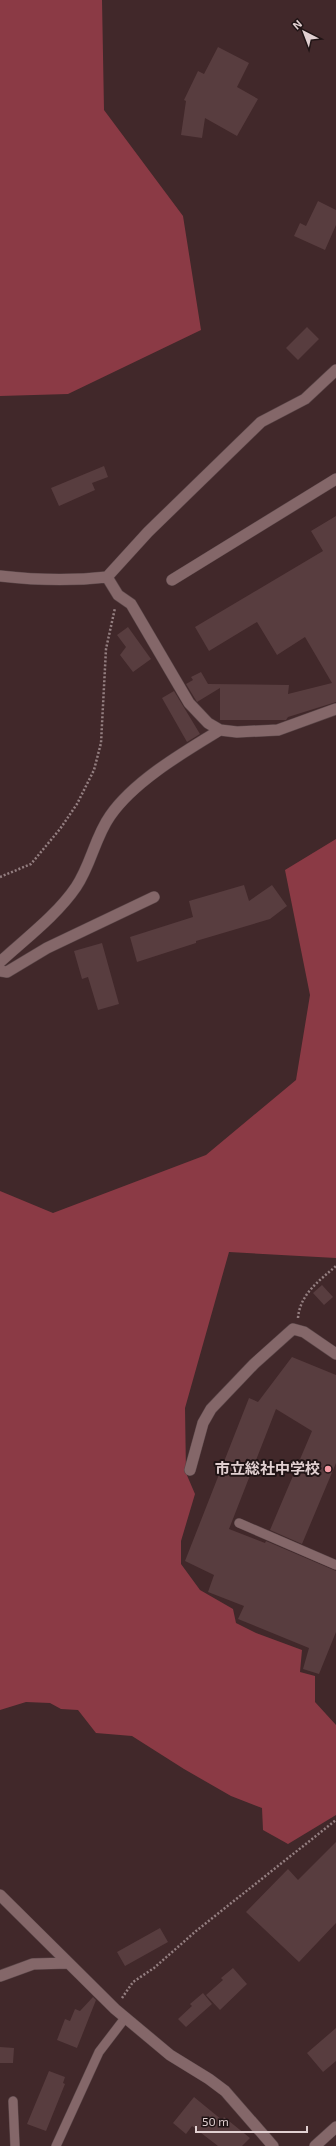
<svg xmlns="http://www.w3.org/2000/svg" width="336" height="2146" viewBox="0 0 336 2146" font-family="'Exo 2','Noto Sans JP',sans-serif">
  <style>
    .forest { fill: #8b3a45 }
    .building { fill: #583d3f }
    .lines { fill: none; stroke-linecap: round; stroke-linejoin: round }
    .service-casing { stroke: #5a4648; stroke-width: 10 }
    .minor-casing { stroke: #5a4648; stroke-width: 12 }
    .path { stroke: #947f81; stroke-width: 2.5; stroke-dasharray: 2 2; stroke-linecap: butt }
    .service { stroke: #846769; stroke-width: 9 }
    .minor { stroke: #846769; stroke-width: 11 }
    .poi-dot { fill: #f49aa3; stroke: #201415; stroke-width: 1.5 }
    .labels { text-anchor: middle; stroke-width: 4; stroke-linejoin: round; paint-order: stroke }
    .poi-label { font-size: 15px; font-weight: bold; fill: #e1d0d1; stroke: #201415; text-anchor: end }
  </style>
  <rect width="100%" height="100%" fill="#41282a"/>
  <path class="forest" d="M0,0H102L104,110L183,216L201,330L68,394L0,396Z
    M336,839V1258L229,1252L185,1408L186,1473L195,1494L181,1541V1564L200,1590L233,1609L236,1623L256,1633L302,1650L300,1672L315,1676V1702L336,1725V1815L288,1844L263,1830L262,1808L231,1796L184,1769L132,1736L96,1733L78,1710L61,1709L50,1703L26,1702L0,1710V1191L53,1213L206,1155L296,1080L310,995L285,870Z"/>
  <path class="building" d="M218,47L249,63L237,87L258,99L237,136L205,118L202,138L181,135L186,101L184,100L198,71L204,74Z
    M318,201L336,210V225L325,250L294,236L300,223L306,226Z
    M307,327L319,339L298,360L286,348Z
    M104,466L108,477L92,483L95,490L59,506L51,488Z
    M336,516V702L288,717L286,720H220V688L197,702L186,684L193,680L191,677L201,672L208,684L289,685L288,694L332,683L305,637L277,655L257,622L209,651L195,627L323,551L311,531Z
    M128,627L151,659L133,672L120,655L126,647L117,635Z
    M174,691L200,734L187,742L162,698Z
    M244,885L249,901L272,885L287,906L270,919L196,941V943L137,962L130,937L193,917L189,901Z
    M102,943L119,1004L98,1010L88,977L82,979L74,951Z
    M322,1285L333,1297L324,1305L313,1293Z
    M292,1357L336,1375V1463L302,1544L270,1530L312,1431L276,1409L229,1529L265,1543L266,1541L336,1571V1632L319,1674L303,1669L309,1648L238,1619L244,1606L208,1592L214,1575L185,1561L249,1398L258,1402Z
    M336,1842V1923L299,1962L246,1912L288,1869L298,1880Z
    M160,1928L168,1942L125,1966L117,1952Z
    M233,1968L247,1984L220,2010L206,1995L223,1980L221,1978Z
    M203,1993L212,2004L186,2027L178,2019L192,2006L190,2004Z
    M93,1997L96,2000L77,2048L57,2040L65,2019L70,2021L75,2009L80,2011Z
    M336,2028V2061L323,2072L307,2053Z
    M0,2047L14,2048L13,2063H0Z
    M49,2071L65,2077L63,2083L65,2084L46,2131L27,2124Z
    M194,2097L222,2120L224,2117L250,2138L242,2146H218L192,2126L186,2134L173,2123Z"/>
  <g class="lines">
    <defs>
      <path id="service" d="M239,1523L336,1565
        M13,2101L15,2146
        M56,2146L99,2052L125,2018"/>
      <path id="minor" d="M0,576C35,580 71,581 107,577L118,595L131,604L189,703L208,723L220,730L237,732L278,730L336,709
        M107,577L148,532L261,422L305,399L336,370
        M172,580L336,479
        M0,962C25,939 57,915 76,887C91,865 95,837 110,816C134,781 184,752 220,730
        M0,971L7,972L47,948L154,897
        M190,1470L203,1423L211,1409L254,1364L293,1329L304,1332L336,1354
        M0,1895L115,2009L170,2055L209,2079L225,2091L273,2146
        M0,1976L33,1964L68,1963
        M315,2146L336,2127"/>
    </defs>
    <use href="#service" class="service-casing"/>
    <use href="#minor" class="minor-casing"/>
    <path class="path" d="M0,877L31,864L60,829L77,804L94,770L101,743L106,649L115,608
      M298,1318C300,1294 319,1281 336,1266
      M122,1998L133,1982L154,1968L196,1931L336,1820"/>
    <use href="#service" class="service"/>
    <use href="#minor" class="minor"/>
  </g>
  <circle class="poi-dot" cx="328" cy="1469" r="4"/>
  <g class="labels">
    <g class="poi-label">
      <text x="320" y="1474">市立総社中学校</text>
    </g>
  </g>
  <g transform="translate(304 32) rotate(318)" stroke="#201415" stroke-width="3" paint-order="stroke">
  <path d="M0-3L7 15L0 10L-7 15Z" fill="#e1d0d1"/>
  <text y="-6" font-size="11" font-weight="bold" text-anchor="middle" fill="#e1d0d1">N</text>
  </g>
  <path d="M196 2126v6h111v-6" fill="none" stroke="#e1d0d1" stroke-width="2"/>
  <text x="202" y="2126" font-size="12" fill="#e1d0d1" stroke="#201415" stroke-width="3" paint-order="stroke">50 m</text>
</svg>
